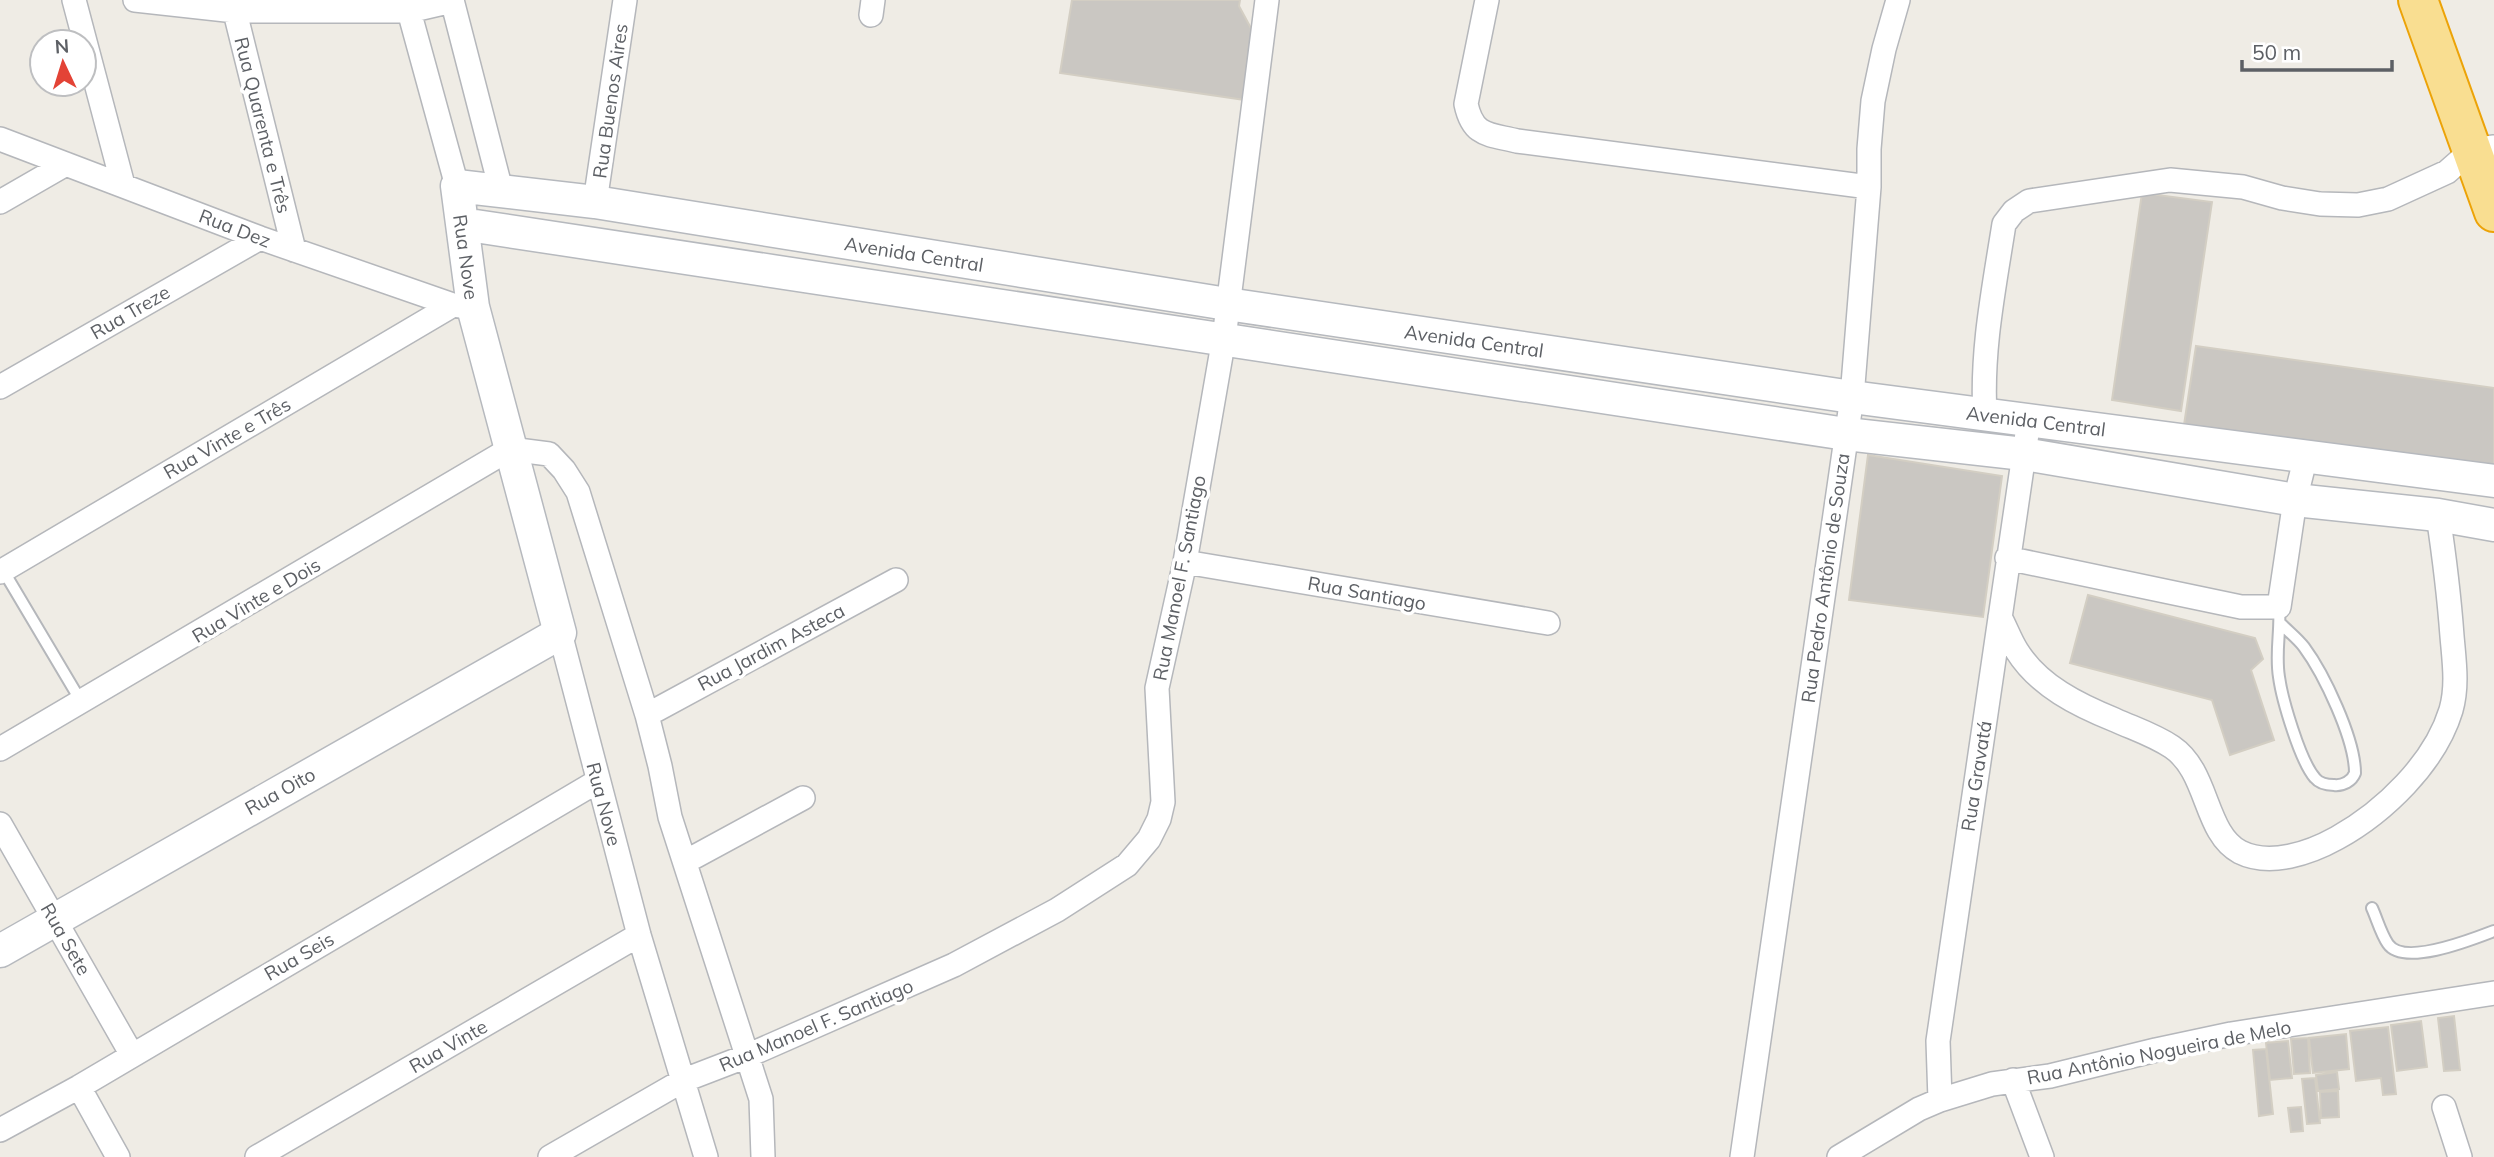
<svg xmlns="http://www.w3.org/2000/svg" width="2494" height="1157" viewBox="0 0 2494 1157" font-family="Mulish,sans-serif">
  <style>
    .building { fill: #cac7c2; stroke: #d3cec3; stroke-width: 2 }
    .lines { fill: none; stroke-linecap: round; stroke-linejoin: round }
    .lane-casing { stroke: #b5b7bb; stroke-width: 14 }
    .street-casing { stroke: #b5b7bb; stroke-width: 26 }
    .secondary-casing { stroke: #b6b9be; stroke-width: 35 }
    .highway-casing { stroke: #eca308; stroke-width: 42 }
    .lane { stroke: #fff; stroke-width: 10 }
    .street { stroke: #fff; stroke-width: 23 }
    .secondary { stroke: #fff; stroke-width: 32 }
    .highway { stroke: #f9de91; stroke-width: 38 }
    .labels { text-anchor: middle; stroke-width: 7; stroke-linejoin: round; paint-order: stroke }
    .street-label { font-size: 19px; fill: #5d6065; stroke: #fff }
  </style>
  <rect width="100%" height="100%" fill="#efece5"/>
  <path class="building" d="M1072,0H1240L1239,6L1260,45L1252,101L1060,73Z
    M2142,193L2212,202L2181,411L2112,400Z
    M2196,346L2494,388V471L2184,425Z
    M1868,455L2002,476L1983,617L1849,600Z
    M2088,595L2255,638L2263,659L2251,670L2274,740L2230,755L2212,700L2070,663Z
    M2454,1016L2460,1070L2444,1071L2438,1018Z
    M2421,1021L2427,1067L2397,1071L2391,1025Z
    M2388,1027L2396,1094L2383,1095L2381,1078L2356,1081L2350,1031Z
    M2346,1034L2349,1069L2313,1073L2309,1038Z
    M2308,1038L2310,1073L2294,1074L2291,1039Z
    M2288,1041L2292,1078L2270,1080L2266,1043Z
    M2266,1049L2273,1114L2259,1116L2253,1050Z
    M2337,1072L2339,1089L2318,1091L2316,1075Z
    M2315,1078L2320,1123L2307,1124L2302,1079Z
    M2338,1091L2339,1117L2321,1118L2320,1092Z
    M2301,1107L2303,1131L2291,1132L2288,1108Z"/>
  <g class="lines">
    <defs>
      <path id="lane" d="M3,570L82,703
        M2279,607C2281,630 2275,653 2279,677C2282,699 2300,761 2315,778C2319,783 2327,785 2334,785C2343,786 2352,781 2355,773C2355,739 2324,674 2304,647C2298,639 2289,632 2281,624
        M2372,908C2377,919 2381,934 2388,944C2404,967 2473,939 2494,931"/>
      <path id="street" d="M74,0L123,185
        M135,0L235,11H409L452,1
        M232,0L294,250
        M406,0L457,186
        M452,0L501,190
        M1487,0L1466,104C1473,137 1489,134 1517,141L1869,187
        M871,15L873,0
        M0,139L260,238L453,305L461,306
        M0,202L66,164
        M595,202L625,0
        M0,387L260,238
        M1985,416C1981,351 1994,288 2004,224L2014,211L2029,201L2170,180L2243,187L2282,198L2320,204L2358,205L2388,199L2447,172L2472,150L2494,147
        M2007,558L2241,607H2279L2295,500L2306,456
        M1185,562L1548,623
        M0,572L453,305
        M2000,617C2006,628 2010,640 2017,651C2039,686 2078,705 2115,720C2135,729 2154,735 2172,747C2209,772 2204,833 2240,852C2270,867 2310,853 2337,838C2384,812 2435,763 2451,710C2458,686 2454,660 2452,636C2449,595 2444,555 2438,515
        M560,633L639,935L706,1157
        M647,715L896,580
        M0,749L510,449L549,454L564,470L578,492L647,715L660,766L670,817L761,1099L763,1157
        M0,824L132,1055
        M685,862L803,798
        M2013,1080L2042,1157
        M79,1087L118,1157
        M1940,1100L1938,1041L2029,420
        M2444,1107L2460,1157
        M0,1130L79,1087L598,781
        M257,1157L639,935
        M550,1157L682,1081L747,1056L954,965L1057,910L1127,865L1149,839L1159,819L1163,802L1157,688L1185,562L1224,338L1267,0
        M1742,1157L1852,397L1869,187V149L1873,101L1884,49L1898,0
        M1839,1157L1919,1109L1940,1100L1992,1084L2050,1076L2156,1050L2231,1034L2494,993"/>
      <path id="secondary" d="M462,224L1846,434L2024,454L2295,500L2438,515L2494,525
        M0,951L560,633L473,307L457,186L595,202L1227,304L1852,397L2494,481"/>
      <path id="highway" d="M2418,0L2494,212"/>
    </defs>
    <use href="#lane" class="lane-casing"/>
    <use href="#street" class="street-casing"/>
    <use href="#secondary" class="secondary-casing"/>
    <use href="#highway" class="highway-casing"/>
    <use href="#lane" class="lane"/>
    <use href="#street" class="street"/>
    <use href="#secondary" class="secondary"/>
    <use href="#highway" class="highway"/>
  </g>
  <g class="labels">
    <g class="street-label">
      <text transform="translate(610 101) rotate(-82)" y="7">Rua Buenos Aires</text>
      <text transform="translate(263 125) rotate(76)" y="7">Rua Quarenta e Três</text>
      <text transform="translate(235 228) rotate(21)" y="7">Rua Dez</text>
      <text transform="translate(914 254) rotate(9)" y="7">Avenida Central</text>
      <text transform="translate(466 257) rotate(82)" y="7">Rua Nove</text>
      <text transform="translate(130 312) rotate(-30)" y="7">Rua Treze</text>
      <text transform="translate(1474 341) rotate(8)" y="7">Avenida Central</text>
      <text transform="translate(2036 421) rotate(7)" y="7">Avenida Central</text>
      <text transform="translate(227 438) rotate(-30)" y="7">Rua Vinte e Três</text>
      <text transform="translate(1179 578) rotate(-79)" y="7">Rua Manoel F. Santiago</text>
      <text transform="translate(1825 578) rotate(-82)" y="7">Rua Pedro Antônio de Souza</text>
      <text transform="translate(1367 593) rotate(10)" y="7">Rua Santiago</text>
      <text transform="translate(256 600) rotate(-31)" y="7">Rua Vinte e Dois</text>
      <text transform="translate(771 647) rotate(-28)" y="7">Rua Jardim Asteca</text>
      <text transform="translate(1976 776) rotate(-81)" y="7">Rua Gravatá</text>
      <text transform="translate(280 791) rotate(-29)" y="7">Rua Oito</text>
      <text transform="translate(604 804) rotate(75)" y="7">Rua Nove</text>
      <text transform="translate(66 939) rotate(60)" y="7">Rua Sete</text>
      <text transform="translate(299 956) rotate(-30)" y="7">Rua Seis</text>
      <text transform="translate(816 1025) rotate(-23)" y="7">Rua Manoel F. Santiago</text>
      <text transform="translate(448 1046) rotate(-30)" y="7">Rua Vinte</text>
      <text transform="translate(2159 1052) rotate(-11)" y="7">Rua Antônio Nogueira de Melo</text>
    </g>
  </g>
  <g transform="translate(63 63) rotate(356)"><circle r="33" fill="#ffffff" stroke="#bebfc1" stroke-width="2"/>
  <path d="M0-5L12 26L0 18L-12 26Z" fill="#e34336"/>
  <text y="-10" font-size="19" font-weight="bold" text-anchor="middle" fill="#5d6065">N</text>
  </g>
  <path d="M2242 60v10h150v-10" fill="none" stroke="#5d6065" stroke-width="3.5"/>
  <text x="2252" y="60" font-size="21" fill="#5d6065" stroke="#ffffff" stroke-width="5" paint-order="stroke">50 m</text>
</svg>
